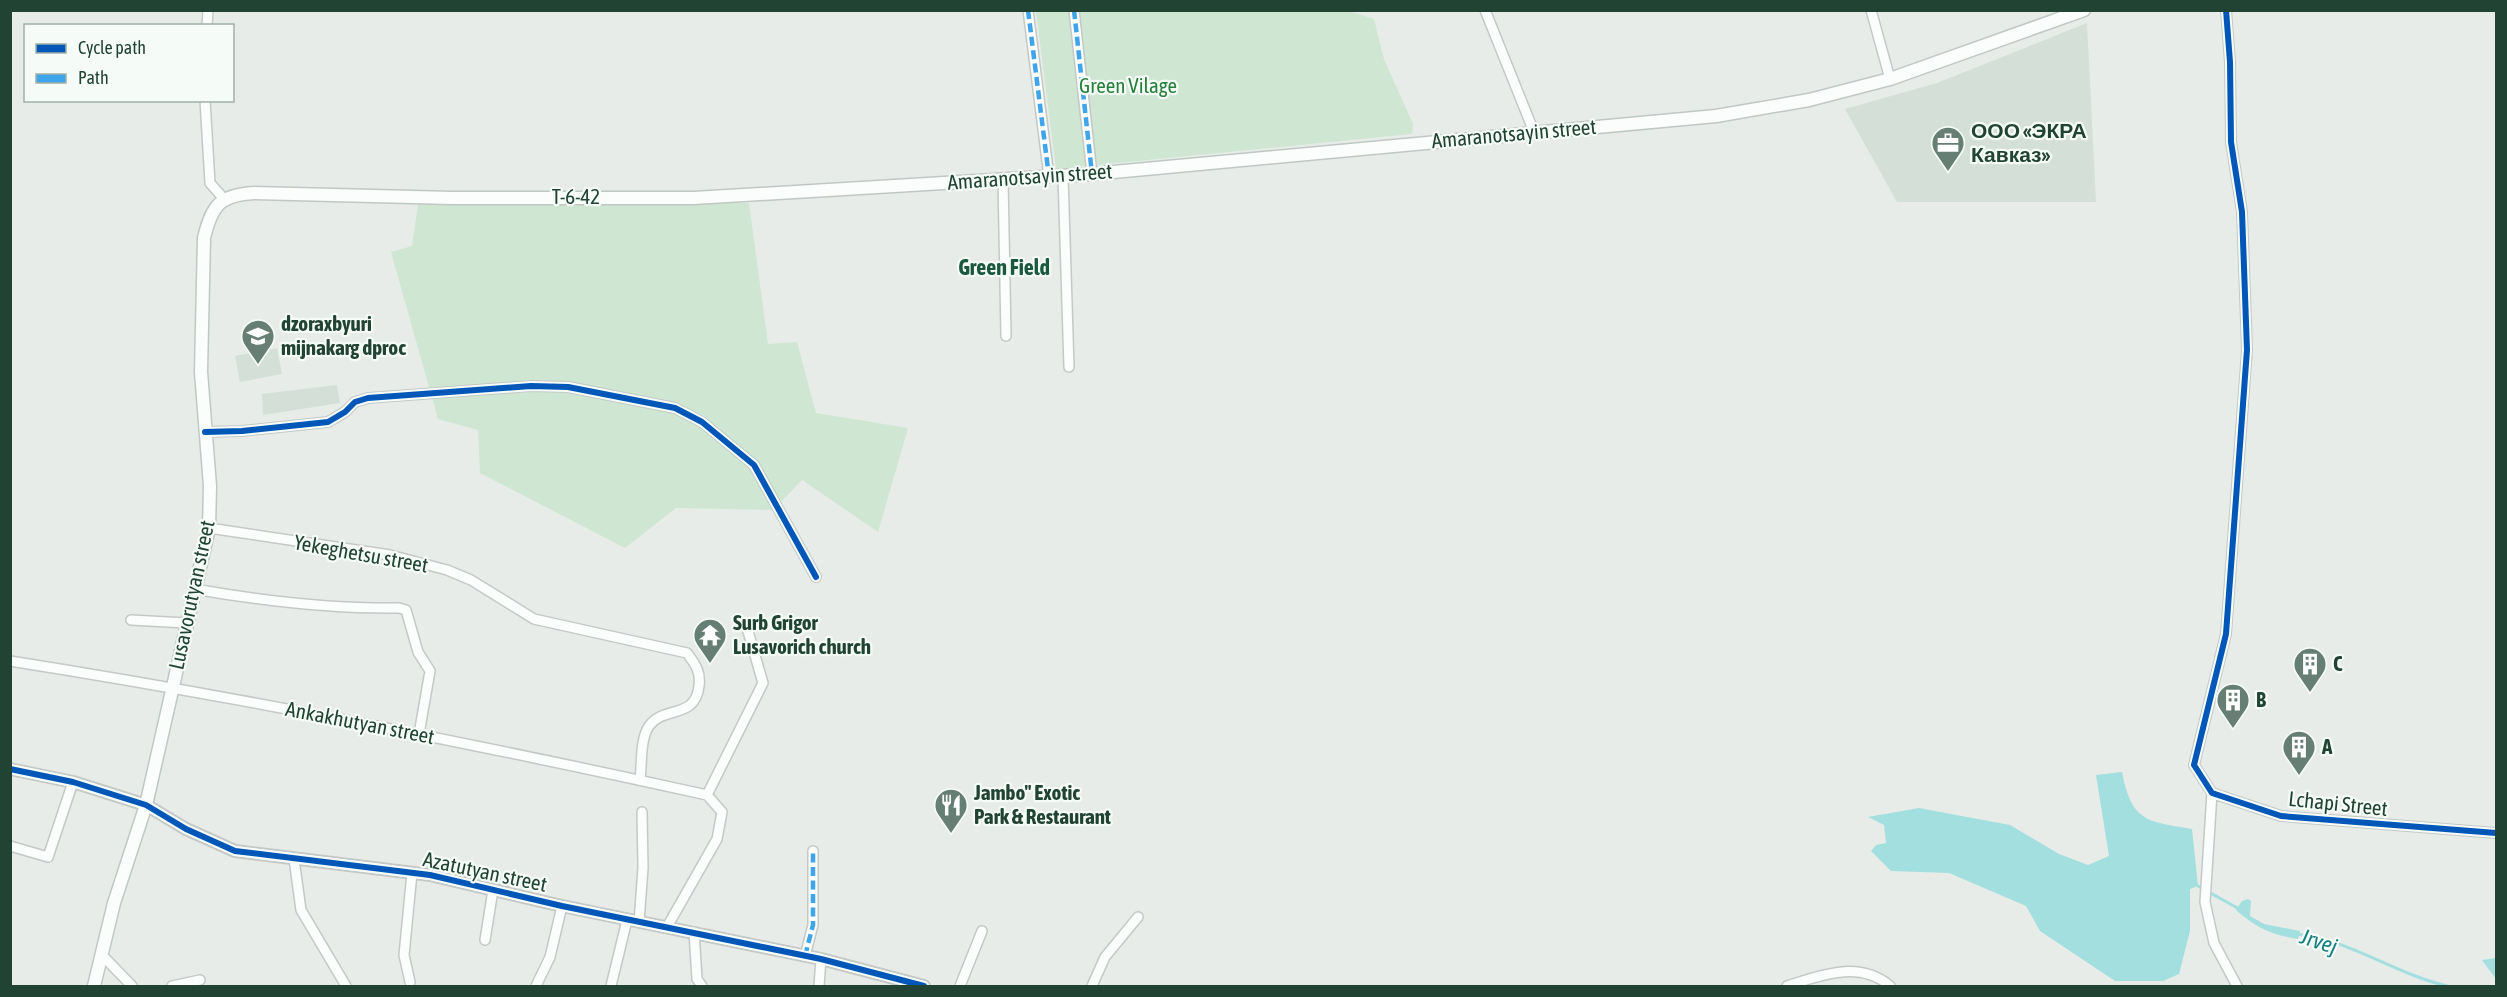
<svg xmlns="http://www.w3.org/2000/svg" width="2507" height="997" viewBox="0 0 2507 997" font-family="'Asap Condensed',sans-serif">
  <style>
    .built { fill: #d4dfd8 }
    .green { fill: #cfe6d2 }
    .water { fill: #a3dfde }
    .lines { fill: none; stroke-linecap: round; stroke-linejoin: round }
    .stream { stroke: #a3dfde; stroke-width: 3 }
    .minor-casing { stroke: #c4c9c6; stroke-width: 12 }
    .tertiary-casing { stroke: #c4c9c6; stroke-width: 14 }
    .secondary-casing { stroke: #c0c8c4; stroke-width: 15 }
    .minor { stroke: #fbfcfc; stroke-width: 9 }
    .tertiary { stroke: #fbfcfc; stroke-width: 10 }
    .secondary { stroke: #fbfcfc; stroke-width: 12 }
    .quiet { stroke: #3ea4eb; stroke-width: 4.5; stroke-dasharray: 9 4.5; stroke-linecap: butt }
    .cycleway-casing { stroke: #f5fbf7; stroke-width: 10 }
    .cycleway { stroke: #0057b8; stroke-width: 6 }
    .labels { text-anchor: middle; stroke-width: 4.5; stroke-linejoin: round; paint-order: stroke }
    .park-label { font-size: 21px; fill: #267f3a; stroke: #f5fbf7 }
    .poi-label { font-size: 21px; font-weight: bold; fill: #214334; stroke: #f5fbf7; text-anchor: start }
    .street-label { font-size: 21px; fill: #214334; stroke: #f5fbf7 }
    .neighbourhood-label { font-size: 22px; font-weight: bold; fill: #1a583f; stroke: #f5fbf7 }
    .water-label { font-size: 22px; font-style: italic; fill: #137f80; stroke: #f5fbf7 }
  </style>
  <rect width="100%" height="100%" fill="#e7ece9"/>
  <path class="built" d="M2087,23L2096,202H1897L1845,109L1937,83Z
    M277,348L282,374L240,382L235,356Z
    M337,385L340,403L263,415L262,394Z"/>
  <path class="green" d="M1036,11H1349L1374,19L1384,59L1413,124L1412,134L1056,169Z
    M749,203L768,344L797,342L816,413L908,428L878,532L802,480L773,510L676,508L625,548L480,473L478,430L438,419L391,252L412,246L418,204Z"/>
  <path class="water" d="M2122,772C2132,822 2146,821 2192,829L2198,886L2190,889V931L2179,974L2163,981H2115L2040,931L2026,906L1949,873L1891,871L1871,851L1876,845L1886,843L1884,825L1868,817L1919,808L2010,825L2059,854L2088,865L2109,856L2096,775Z
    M2248,899L2251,901L2250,916L2264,924L2300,931L2298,939C2272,935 2256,928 2236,910L2242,901Z
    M2496,958V979L2482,960Z"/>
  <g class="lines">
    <path class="stream" d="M2198,886L2241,910
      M2297,934C2350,940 2396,974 2447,986"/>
    <defs>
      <path id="minor" d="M1028,10L1049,177
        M1074,10L1092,174
        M1485,10L1534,132
        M1871,10L1890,79
        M2226,10L2230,62L2231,142L2242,212L2247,350L2226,634L2194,765L2212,793L2281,816L2496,833
        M207,26L208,10
        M205,100L210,183L224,199
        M1063,176L1069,367
        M1003,179L1006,336
        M205,432L242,431L328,422L345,412L355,402L368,398L531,386L568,387L675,408L702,422L754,465L816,577
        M209,528L390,555L447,570L471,580L534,619L687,653C695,664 701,671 699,686C695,720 664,705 649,726C640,739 642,764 640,780
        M194,589C263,601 329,609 399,608L406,610L418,652L430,671L419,734
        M131,620L186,623
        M10,661C244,698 476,744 707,795
        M2212,793L2205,902L2214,943L2237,986
        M707,795L763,683L747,628
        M10,846L48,857L73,782
        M294,859L301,910L346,986
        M639,922L643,868L642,812
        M667,927L717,839L722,812L707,795
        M694,932L697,979L702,986
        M485,940L493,890
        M101,954L132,986
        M805,956L813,925V851
        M410,982L404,955L412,873
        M172,986L200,980
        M536,986L550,957L562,906
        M611,986L627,920
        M819,986L821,959
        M960,986L982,931
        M1092,986L1105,957L1138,917
        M1787,986C1822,975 1859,960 1890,986"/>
      <path id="tertiary" d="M10,769L73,782L146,805L186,829L235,851L430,875L562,906L821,959L924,986"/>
      <path id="secondary" d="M94,986L114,903L146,805L209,528L210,486L201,372L204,238C212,205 220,195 254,193L452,198H694L1092,174L1716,116L1809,100L1890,79L2084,10"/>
    </defs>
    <use href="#minor" class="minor-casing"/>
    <use href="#tertiary" class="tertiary-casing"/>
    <use href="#secondary" class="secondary-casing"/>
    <use href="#minor" class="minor"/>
    <use href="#tertiary" class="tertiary"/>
    <use href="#secondary" class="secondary"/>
    <path class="quiet" d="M1028,10L1049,177
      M1074,10L1092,174
      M805,956L813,925V851"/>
    <defs>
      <path id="cycleway" d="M2226,10L2230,62L2231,142L2242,212L2247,350L2226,634L2194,765L2212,793L2281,816L2496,833
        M205,432L242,431L328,422L345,412L355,402L368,398L531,386L568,387L675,408L702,422L754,465L816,577
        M10,769L73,782L146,805L186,829L235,851L430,875L562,906L821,959L924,986"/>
    </defs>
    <use href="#cycleway" class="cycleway-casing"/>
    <use href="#cycleway" class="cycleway"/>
  </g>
  <defs>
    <symbol id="office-pin" viewBox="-11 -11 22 30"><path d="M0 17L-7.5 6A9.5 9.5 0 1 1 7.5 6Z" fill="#667e73" stroke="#f5fbf7"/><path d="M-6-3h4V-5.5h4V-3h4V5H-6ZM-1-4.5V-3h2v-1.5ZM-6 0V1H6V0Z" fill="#fff"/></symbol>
    <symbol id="school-pin" viewBox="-11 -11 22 30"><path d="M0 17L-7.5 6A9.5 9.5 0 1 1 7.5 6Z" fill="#667e73" stroke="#f5fbf7"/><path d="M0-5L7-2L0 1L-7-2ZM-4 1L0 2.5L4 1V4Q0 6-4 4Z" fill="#fff"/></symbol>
    <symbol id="temple-pin" viewBox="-11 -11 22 30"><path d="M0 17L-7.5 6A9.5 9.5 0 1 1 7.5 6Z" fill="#667e73" stroke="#f5fbf7"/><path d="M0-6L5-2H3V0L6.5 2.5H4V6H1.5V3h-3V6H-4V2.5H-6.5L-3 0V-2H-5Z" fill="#fff"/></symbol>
    <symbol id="building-pin" viewBox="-11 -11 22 30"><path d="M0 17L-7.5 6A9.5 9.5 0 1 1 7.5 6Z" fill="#667e73" stroke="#f5fbf7"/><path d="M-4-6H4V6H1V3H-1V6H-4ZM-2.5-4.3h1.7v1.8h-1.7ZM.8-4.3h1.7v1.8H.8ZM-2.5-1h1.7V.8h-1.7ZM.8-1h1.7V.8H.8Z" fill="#fff"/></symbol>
    <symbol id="restaurant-pin" viewBox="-11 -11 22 30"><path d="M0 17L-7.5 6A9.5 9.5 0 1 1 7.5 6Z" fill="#667e73" stroke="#f5fbf7"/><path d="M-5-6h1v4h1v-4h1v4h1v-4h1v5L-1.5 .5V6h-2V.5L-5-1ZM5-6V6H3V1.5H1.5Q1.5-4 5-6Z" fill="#fff"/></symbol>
  </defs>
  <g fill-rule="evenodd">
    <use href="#office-pin" x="1929" y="124" width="38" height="52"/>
    <use href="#school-pin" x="239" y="317" width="38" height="52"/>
    <use href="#temple-pin" x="691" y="616" width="38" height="52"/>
    <use href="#building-pin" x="2291" y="645" width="38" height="52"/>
    <use href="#building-pin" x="2214" y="681" width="38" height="52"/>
    <use href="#building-pin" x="2280" y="728" width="38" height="52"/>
    <use href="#restaurant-pin" x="932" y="786" width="38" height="52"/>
  </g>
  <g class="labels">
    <g class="park-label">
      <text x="1128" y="93">Green Vilage</text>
    </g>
    <g class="poi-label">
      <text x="1971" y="138">ООО «ЭКРА<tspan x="1971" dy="24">Кавказ»</tspan></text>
      <text x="281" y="331">dzoraxbyuri<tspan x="281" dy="24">mijnakarg dproc</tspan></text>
      <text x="733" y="630">Surb Grigor<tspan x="733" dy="24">Lusavorich church</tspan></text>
      <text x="2333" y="671">C</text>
      <text x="2256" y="707">B</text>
      <text x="2322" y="754">A</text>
      <text x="974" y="800">Jambo" Exotic<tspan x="974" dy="24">Park &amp; Restaurant</tspan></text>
    </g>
    <g class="street-label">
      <text transform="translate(1514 134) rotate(-5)" y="7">Amaranotsayin street</text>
      <text transform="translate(1030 177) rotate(-4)" y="7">Amaranotsayin street</text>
      <text x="576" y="204">T-6-42</text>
      <text transform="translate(361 554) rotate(10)" y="7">Yekeghetsu street</text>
      <text transform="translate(192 595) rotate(-78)" y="7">Lusavorutyan street</text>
      <text transform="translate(360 723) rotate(11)" y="7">Ankakhutyan street</text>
      <text transform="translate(2338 804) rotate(6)" y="7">Lchapi Street</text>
      <text transform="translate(485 872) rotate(12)" y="7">Azatutyan street</text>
    </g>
    <g class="neighbourhood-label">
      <text x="1004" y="275">Green Field</text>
    </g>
    <g class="water-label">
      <text transform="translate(2319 941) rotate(18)" y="8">Jrvej</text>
    </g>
  </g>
  <rect width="2507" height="997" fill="none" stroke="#214334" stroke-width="24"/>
  <rect x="24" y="24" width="210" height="78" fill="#f5fbf7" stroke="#a0b1a9" stroke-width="1.5"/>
  <rect x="36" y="44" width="30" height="9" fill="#0057b8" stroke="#a0b1a9" stroke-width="1.5"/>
  <text x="78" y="54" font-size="18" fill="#214334">Cycle path</text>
  <rect x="36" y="74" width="30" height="9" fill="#3ea4eb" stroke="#a0b1a9" stroke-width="1.5"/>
  <text x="78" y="84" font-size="18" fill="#214334">Path</text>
</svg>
